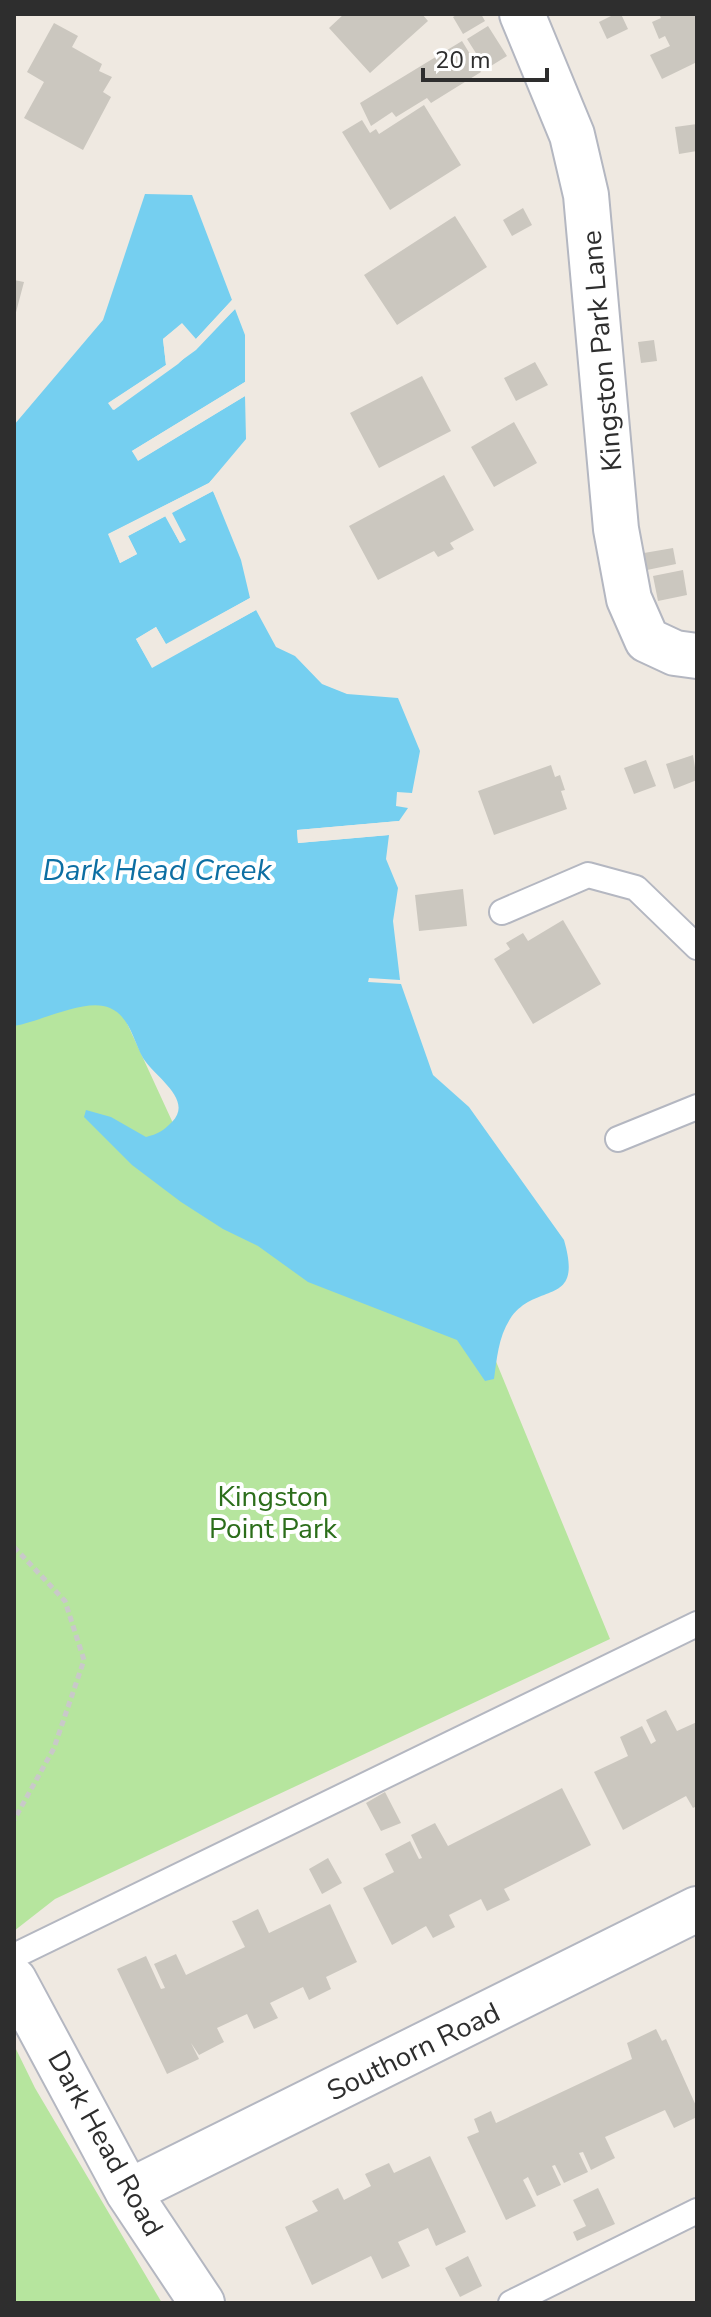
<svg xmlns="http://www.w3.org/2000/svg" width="711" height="2317" viewBox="0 0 711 2317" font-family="'Nunito Sans',sans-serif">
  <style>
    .green { fill: #b6e59e }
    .water { fill: #75cff0 }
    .pier { fill: #efe9e1 }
    .building { fill: #cbc7bf }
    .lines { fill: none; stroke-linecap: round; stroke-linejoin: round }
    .lane-casing { stroke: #b4b7c1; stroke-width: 28 }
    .street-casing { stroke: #b4b7c1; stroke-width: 48 }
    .path { stroke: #c9c9c9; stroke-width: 5; stroke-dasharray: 6 4; stroke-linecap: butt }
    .lane { stroke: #fff; stroke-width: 24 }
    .street { stroke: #fff; stroke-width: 44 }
    .labels { text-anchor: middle; stroke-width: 8; stroke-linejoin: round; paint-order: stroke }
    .street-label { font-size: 28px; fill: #2e2e2e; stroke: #fff }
    .park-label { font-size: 28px; fill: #2c6e1b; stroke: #fff }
    .water-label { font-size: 30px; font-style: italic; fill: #0d6fa3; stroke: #fff }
  </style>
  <rect width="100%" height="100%" fill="#efe9e1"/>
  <path class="green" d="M14,992L120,1008L172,1121L231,1209L472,1303L610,1639L55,1899L14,1931Z
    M14,2045L35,2088L162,2303H14Z"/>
  <path class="water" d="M145,194L192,195L232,300L195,340L182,324L163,339L166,365L109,403L114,410L178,364L235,309L245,335V382L132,451L139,460L245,396L246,439L209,483L109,534L120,563L137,554L128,536L166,516L180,543L185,540L171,513L213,491L241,560L250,598L166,645L156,627L136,639L152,667L256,610L276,647L295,656L322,684L347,694L398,698L420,751L412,793L397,792L396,806L408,808L399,821L297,830L298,843L389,835L386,859L398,888L393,921L400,980L369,978L368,982L401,984L433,1075L469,1107L564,1240C584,1309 536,1280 510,1319C498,1338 497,1359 494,1379L485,1381L457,1340L308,1282L258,1246L223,1229L181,1202L132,1165L84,1117L86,1110L111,1117L146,1137C158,1134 163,1131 172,1122C194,1100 155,1077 143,1058C133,1040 130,1017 110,1008C86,997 40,1022 14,1026V425L103,320Z"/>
  <path class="pier" d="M232,300L233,304L225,314L234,306L235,309L196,350L113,410L108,403L166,365L163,339L182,323L196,339Z
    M245,382V387L137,452L139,455L245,392V396L138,461L132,451Z
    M250,438L212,486L113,536L122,557L132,552L126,533L214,487L244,556L213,491L172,513L186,540L180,543L165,516L128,536L137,554L120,563L108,534L209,483Z
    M250,598L252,601L167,648L163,647L154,633L141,640L153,662L254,607L256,610L152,668L136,639L156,627L166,644Z
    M399,821L396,825L301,834L302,839L391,832L389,835L298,843L297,830Z"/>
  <path class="building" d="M344,14H422L428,21L370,73L329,28Z
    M458,14H481L485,21L463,34L453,17Z
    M615,14H621L628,29L607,39L599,22Z
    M659,14H697V62L662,79L650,55L670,46L665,36L659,39L652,22L661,18Z
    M54,23L78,36L72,47L102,64L99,71L112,77L103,92L111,97L83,150L24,118L44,82L27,72Z
    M488,26L507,56L486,69L467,39Z
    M462,41L481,72L431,103L427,98L396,117L392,112L371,126L360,103Z
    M424,105L461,165L390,210L342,132L362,120L370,133L376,129L379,134Z
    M697,124V151L679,154L675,127Z
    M523,208L532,225L512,236L503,220Z
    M455,216L487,267L397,325L364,275Z
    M14,280L24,282L15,316H14Z
    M654,340L657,361L641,363L638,342Z
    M535,362L548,385L516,401L504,378Z
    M422,376L451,431L379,468L350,413Z
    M514,422L537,463L494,487L471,447Z
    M444,475L474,530L450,543L454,549L438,557L434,551L378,580L349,526Z
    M673,548L676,564L647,570L644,553Z
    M683,570L687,595L658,601L653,576Z
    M693,755L697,780L674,789L666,764Z
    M646,760L656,786L634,794L624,768Z
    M551,765L555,777L560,775L565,790L561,791L567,809L494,835L478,791Z
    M463,889L467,926L419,931L415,895Z
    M563,920L601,984L533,1024L494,959L510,949L506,943L523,933L528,941Z
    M666,1710L677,1731L697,1722V1806L693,1808L686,1796L623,1830L594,1772L628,1756L620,1737L642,1726L651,1744L656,1741L646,1720Z
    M562,1788L591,1845L504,1889L510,1900L487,1911L481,1899L449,1915L455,1927L433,1938L426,1926L392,1945L363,1888L394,1872L385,1854L410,1841L419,1859L422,1858L411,1835L435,1823L448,1846Z
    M385,1792L401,1823L381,1831L366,1803Z
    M328,1858L342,1883L322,1894L309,1869Z
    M330,1904L357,1962L326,1977L331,1989L309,2000L303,1987L270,2003L278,2018L254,2029L247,2014L217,2028L224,2042L199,2055L191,2043L199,2059L167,2074L117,1969L146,1956L161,1989L165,1988L154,1964L176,1954L186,1975L245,1947L232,1921L236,1920L258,1909L269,1933Z
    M656,2029L662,2041L666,2039L697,2108V2117L674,2128L665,2110L605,2137L615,2158L591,2170L583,2152L579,2153L588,2172L564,2183L555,2165L552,2166L561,2185L537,2196L528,2177L523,2180L536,2206L506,2220L467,2137L479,2132L474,2119L491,2111L496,2123L632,2059L627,2043Z
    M430,2156L466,2232L436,2246L428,2228L398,2242L410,2266L382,2279L371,2256L312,2285L285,2227L318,2211L312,2201L338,2188L344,2200L371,2186L365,2174L389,2163L394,2173Z
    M598,2188L615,2224L577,2241L573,2232L586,2226L573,2200Z
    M468,2256L482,2286L460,2297L445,2268Z"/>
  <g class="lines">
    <defs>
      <path id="lane" d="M502,912L588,875L636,888L697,947
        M618,1139L697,1107
        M14,1956L697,1624
        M511,2303L697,2211"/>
      <path id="street" d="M522,14L572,135L586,195L616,529L629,599L647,640L675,653L697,656
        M14,1980L128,2192L202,2303
        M128,2192L697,1909"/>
    </defs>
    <use href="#lane" class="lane-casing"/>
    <use href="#street" class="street-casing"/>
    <path class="path" d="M14,1547L65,1601L84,1660L54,1748L14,1820"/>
    <use href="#lane" class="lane"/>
    <use href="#street" class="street"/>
  </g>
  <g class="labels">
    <g class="street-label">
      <text transform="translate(601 351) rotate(-95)" y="10">Kingston Park Lane</text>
      <text transform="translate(413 2051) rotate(-26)" y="10">Southorn Road</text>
      <text transform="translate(106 2143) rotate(61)" y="10">Dark Head Road</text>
    </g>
    <g class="park-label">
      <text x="273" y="1506">Kingston<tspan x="273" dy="32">Point Park</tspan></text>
    </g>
    <g class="water-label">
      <text x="157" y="880">Dark Head Creek</text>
    </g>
  </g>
  <rect width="711" height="2317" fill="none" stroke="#2e2e2e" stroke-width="32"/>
  <path d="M423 68v12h124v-12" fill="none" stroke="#2e2e2e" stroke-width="4"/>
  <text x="435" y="68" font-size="24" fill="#2e2e2e" stroke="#ffffff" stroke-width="6" paint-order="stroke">20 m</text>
</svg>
